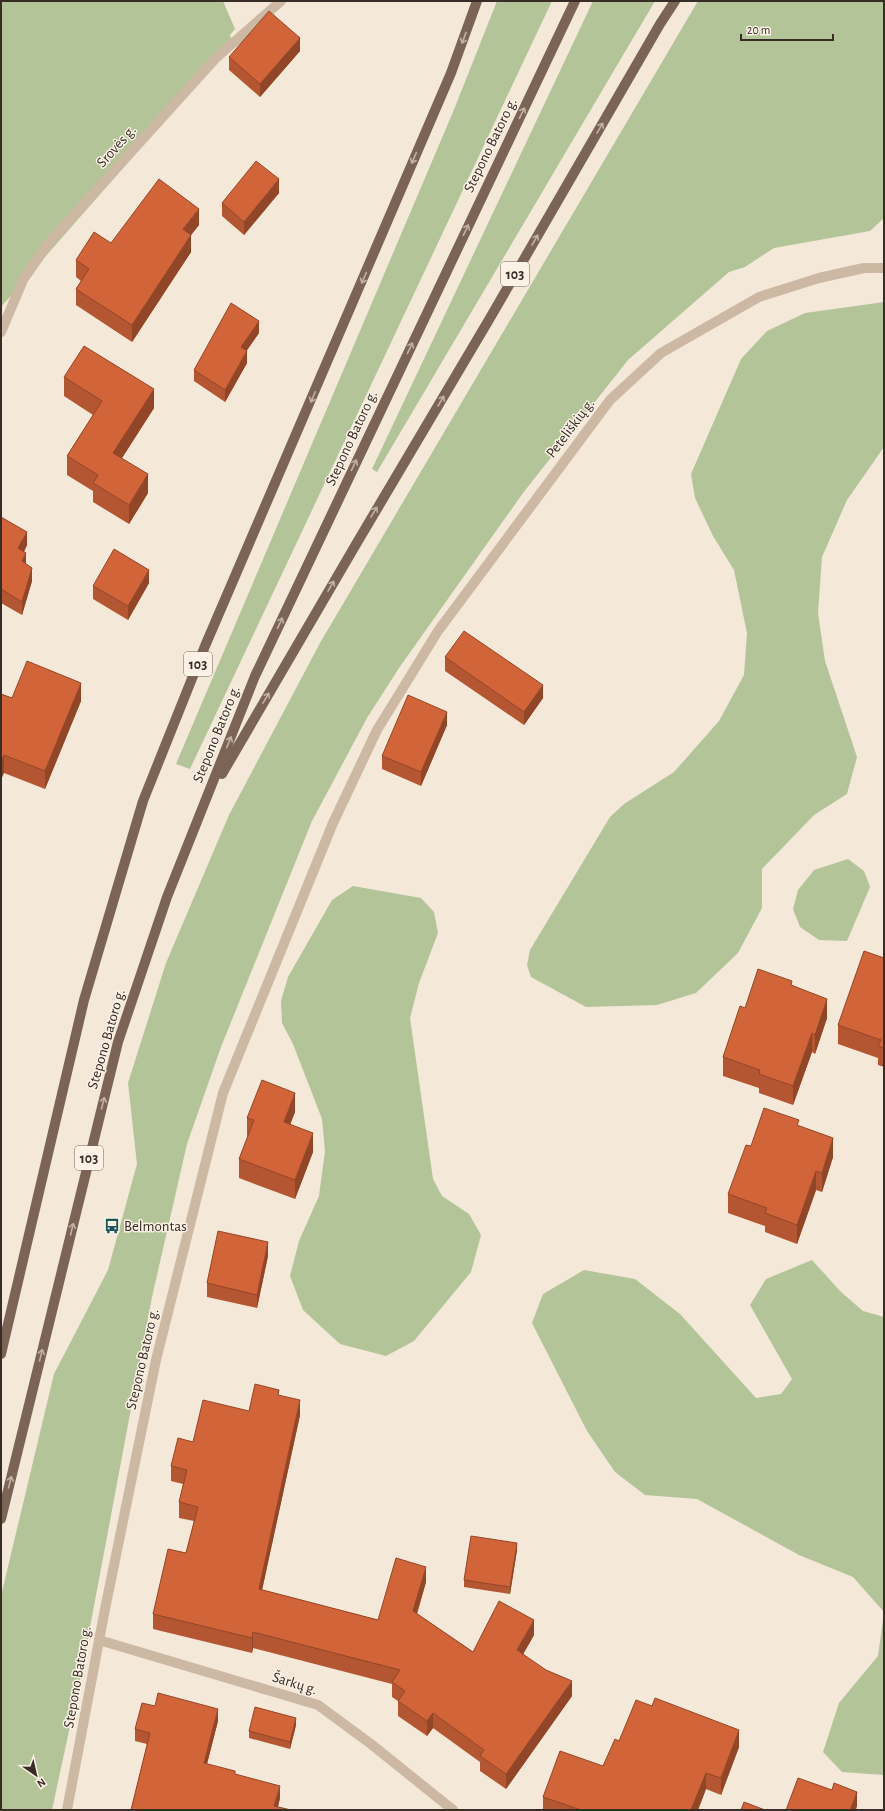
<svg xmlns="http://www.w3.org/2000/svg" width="885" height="1811" viewBox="0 0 885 1811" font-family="'Alegreya Sans',sans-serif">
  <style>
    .green { fill: #b3c498 }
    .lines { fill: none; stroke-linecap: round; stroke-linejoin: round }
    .minor { stroke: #cdb8a4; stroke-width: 10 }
    .primary { stroke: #7b6456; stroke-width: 10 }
    .wall { fill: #b45631 }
    .shaded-wall { fill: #924628 }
    .building { fill: #d16439; stroke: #924628 }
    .oneway { stroke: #c1b2a5 }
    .labels { text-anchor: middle; stroke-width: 3; stroke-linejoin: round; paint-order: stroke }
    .shield { fill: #fbf2e6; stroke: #726760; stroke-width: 1 }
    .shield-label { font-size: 14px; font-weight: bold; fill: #382c26 }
    .street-label { font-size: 15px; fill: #382c26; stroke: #fbf2e6 }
    .poi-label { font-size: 15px; fill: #382c26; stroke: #fbf2e6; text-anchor: start }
  </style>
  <rect width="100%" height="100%" fill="#f4e8d9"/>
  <path class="green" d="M1,1H223L235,29L230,35L233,43L1,307Z
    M497,1H552L190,769L176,764L453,112Z
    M593,1H655L377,472L372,469Z
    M698,1H884V218L870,231L774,248L745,267L729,272L628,360L523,493L399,668L367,718L312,821L221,1047L187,1144L152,1297L81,1675L52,1810H1V1596L54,1374L108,1270L137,1164L128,1083L166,963L229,815L320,643Z
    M884,302V447L847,500L822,557L818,613L825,661L857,757L847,794L814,815L762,869V908L738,953L696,993L657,1005L586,1007L531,977L527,965L530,950L610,817L624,804L674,772L719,721L744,675L747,633L734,570L713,536L695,498L691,474L741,359L767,331L805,313Z
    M848,859L864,871L870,887L847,941L819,940L800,927L793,909L798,890L814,870Z
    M353,886L421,898L434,912L438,933L419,983L410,1018L433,1179L442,1196L469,1214L481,1235L471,1272L414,1341L386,1356L340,1344L303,1310L290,1276L299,1241L319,1196L325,1151L322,1119L293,1044L282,1023L281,1001L288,977L332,900Z
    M812,1260L841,1292L863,1311L884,1317V1612L853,1577L799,1555L697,1499L645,1495L615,1472L587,1431L532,1323L543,1294L584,1270L635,1279L680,1314L756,1398L781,1394L792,1379L750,1305L766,1279Z
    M884,1613V1775L842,1772L823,1752L839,1703L878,1656Z"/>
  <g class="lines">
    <path class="minor" d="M1,332L23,280L48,244L216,58L281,1
      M99,1640L318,1705L371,1744L453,1810
      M67,1810L104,1614L156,1360L223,1093L333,823L377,730L438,631L610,400L661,353L759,297L819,278L864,268H884"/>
    <path class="primary" d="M222,774L355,546L490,318L660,24L675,1
      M1,1354L84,1000L143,801L205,646L451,73L477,1
      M1,1519L118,1042L167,897L255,676L575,1"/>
  </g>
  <path class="wall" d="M300,51L260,97L229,70V57Z
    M279,193L244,235L222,216V203Z
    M199,225L191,235V252L132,342L76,305V289L81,281L76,277V260L111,243Z
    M259,333L247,350V363L225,402L194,381V370Z
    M64,377L154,408L122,458L148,493L129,524L93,502V491L67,475V456L93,415L64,396Z
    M1,517L27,545L24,552L26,564L32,581L22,615L1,603Z
    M149,583L128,620L93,599V586Z
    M445,657L543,698L524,725L445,671Z
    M1,694L12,698L81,701L45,789L4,773Z
    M447,725L421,786L382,769V756Z
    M884,958V1067L878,1065V1058L838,1044V1025Z
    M792,985L827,1018L815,1054L812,1052L793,1105L759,1093V1088L723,1076V1057L745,1008Z
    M295,1112L290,1124L313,1152L295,1199L239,1178V1159L248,1137H247V1118Z
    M799,1126L833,1157L822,1192L816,1190L797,1244L765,1232V1226L728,1213V1194L751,1146Z
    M268,1256L257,1308L207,1297V1283Z
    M279,1395L300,1415L262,1590L378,1620L426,1582L417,1614L473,1652L534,1635L523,1654L572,1696L506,1789L480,1771V1762L433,1728L427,1736L398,1716V1701L392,1697V1684L253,1648L252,1653L153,1629V1614L186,1553L194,1521L179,1518V1502L183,1484L171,1481V1466L193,1442Z
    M517,1550L510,1594L464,1587V1580Z
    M155,1706L218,1721L207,1764L235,1774L280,1798L278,1807L131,1810L147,1744L135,1741V1729Z
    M296,1725L290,1749L249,1738V1731Z
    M619,1741L739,1747L721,1795L706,1789L698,1810H543V1797L603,1766Z"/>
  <path class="shaded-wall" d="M300,38V51L260,97V84Z
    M279,179V193L244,235V222Z
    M199,209V225L191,235V252L132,342V325L183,229Z
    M259,321V333L241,359V347Z
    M247,351V363L225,402V390Z
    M154,389V408L113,472V453Z
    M148,474V493L129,524V505Z
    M27,532V545L18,562V548Z
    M26,553V566L22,561Z
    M32,568V581L22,615V602Z
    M149,570V583L128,620V606Z
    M81,683V701L45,789V771Z
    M543,685V698L524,725V712Z
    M447,712V725L421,786V772Z
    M4,755V773L1,780V762Z
    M827,999V1018L815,1054V1035Z
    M812,1033V1052L793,1105V1086Z
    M295,1093V1112L284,1141V1122Z
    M313,1133V1152L295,1199V1180Z
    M833,1138V1157L822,1192V1173Z
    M816,1171V1190L797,1244V1225Z
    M268,1242V1256L257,1308V1295Z
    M300,1400V1415L259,1604V1589Z
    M517,1543V1550L510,1594V1587Z
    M426,1567V1582L413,1626V1611Z
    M534,1620V1635L517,1665V1650Z
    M253,1632V1648L252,1653V1638Z
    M572,1681V1696L506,1789V1774Z
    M218,1709V1721L204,1775V1763Z
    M433,1713V1728L427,1736V1721Z
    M296,1718V1725L290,1749V1742Z
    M739,1730V1747L721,1795V1778Z
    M706,1773V1789L698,1810H691Z
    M280,1786V1798L277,1810L274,1806Z
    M857,1792V1806L856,1810H850Z"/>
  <path class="building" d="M269,11L300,38L260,84L229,57Z
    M256,161L279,179L244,222L222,203Z
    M159,179L199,209L183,229L191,235L132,325L76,289L89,269L76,260L94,232L111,243Z
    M231,303L259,321L241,347L247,351L225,390L194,370Z
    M84,346L154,389L113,453L148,474L129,505L93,483L98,475L67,456L102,401L64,377Z
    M1,517L27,532L18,548L26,553L22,561L32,568L22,602L1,589Z
    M114,549L149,570L128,606L93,586Z
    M464,631L543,685L524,712L445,657Z
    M27,661L81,683L45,771L4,755L1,762V694L12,698Z
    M408,695L447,712L421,772L382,756Z
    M864,951L884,958V1048L878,1046L881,1040L838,1025Z
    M758,969L792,981L791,985L827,999L815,1035L812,1033L793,1086L759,1074L760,1070L723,1057L740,1006L745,1008Z
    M262,1080L295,1093L284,1122L313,1133L295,1180L239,1159L254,1120L247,1118Z
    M764,1108L799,1120L797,1125L833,1138L822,1173L816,1171L797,1225L765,1213L767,1208L728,1194L746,1145L751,1146Z
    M218,1231L268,1242L257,1295L207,1283Z
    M255,1384L279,1390L278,1395L300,1400L259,1589L378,1620L396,1558L426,1567L413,1611L473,1652L499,1601L534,1620L517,1650L546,1670L572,1681L506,1774L480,1756L484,1750L433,1713L427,1721L398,1701L405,1691L392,1682L400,1670L253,1632L252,1638L153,1614L168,1549L186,1553L198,1507L179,1502L187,1470L171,1466L178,1438L193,1442L203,1400L249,1411Z
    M471,1536L517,1543L510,1587L464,1580Z
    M158,1693L218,1709L204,1763L235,1771V1774L280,1786L274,1806L291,1810H131L150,1733L135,1729L142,1703L155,1706Z
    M655,1698L739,1730L721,1778L706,1773L691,1810H581L543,1797L560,1751L603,1766L615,1739L619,1741L636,1700L652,1706Z
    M255,1707L296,1718L290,1742L249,1731Z
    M798,1778L832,1790L834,1783L857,1792L850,1810H786Z
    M744,1802L765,1810H741Z"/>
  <defs><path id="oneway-shaft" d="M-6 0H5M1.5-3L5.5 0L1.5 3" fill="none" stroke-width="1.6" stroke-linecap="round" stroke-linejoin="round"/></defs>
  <g class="oneway">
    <use href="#oneway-shaft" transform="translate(464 38) rotate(110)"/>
    <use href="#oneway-shaft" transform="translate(522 113) rotate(-64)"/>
    <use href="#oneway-shaft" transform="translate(600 128) rotate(-60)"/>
    <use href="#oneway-shaft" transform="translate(414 158) rotate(113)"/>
    <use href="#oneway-shaft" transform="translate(466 230) rotate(-64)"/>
    <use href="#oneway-shaft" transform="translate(535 240) rotate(-60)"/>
    <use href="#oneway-shaft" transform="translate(364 278) rotate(113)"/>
    <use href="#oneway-shaft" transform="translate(410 348) rotate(-65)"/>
    <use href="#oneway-shaft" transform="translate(313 397) rotate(113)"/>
    <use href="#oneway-shaft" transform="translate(441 401) rotate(-59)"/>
    <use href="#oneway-shaft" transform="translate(354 465) rotate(-65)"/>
    <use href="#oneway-shaft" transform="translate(374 512) rotate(-59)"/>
    <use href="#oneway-shaft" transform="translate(331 586) rotate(-60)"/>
    <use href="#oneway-shaft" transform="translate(280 623) rotate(-65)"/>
    <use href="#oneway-shaft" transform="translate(266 698) rotate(-60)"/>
    <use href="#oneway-shaft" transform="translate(229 742) rotate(-68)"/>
    <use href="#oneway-shaft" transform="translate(103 1103) rotate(-76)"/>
    <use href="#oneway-shaft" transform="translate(72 1229) rotate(-76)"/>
    <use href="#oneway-shaft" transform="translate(41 1355) rotate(-76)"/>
    <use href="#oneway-shaft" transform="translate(10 1482) rotate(-76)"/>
  </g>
  <defs>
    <symbol id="bus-bare" viewBox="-9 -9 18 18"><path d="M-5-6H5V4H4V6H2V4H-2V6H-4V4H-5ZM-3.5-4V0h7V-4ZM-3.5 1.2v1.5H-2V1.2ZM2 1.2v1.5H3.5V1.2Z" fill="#18565d" stroke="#fbf2e6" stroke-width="2.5" paint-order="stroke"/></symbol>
  </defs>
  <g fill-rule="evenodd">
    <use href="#bus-bare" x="101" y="1215" width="22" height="22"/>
  </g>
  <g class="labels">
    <g class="shield">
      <rect x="501" y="262" width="28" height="24" rx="3"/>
      <rect x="184" y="652" width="28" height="24" rx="3"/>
      <rect x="75" y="1146" width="28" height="24" rx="3"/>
    </g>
    <g class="shield-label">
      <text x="515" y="279">103</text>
      <text x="198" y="669">103</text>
      <text x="89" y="1163">103</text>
    </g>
    <g class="street-label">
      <text transform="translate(490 145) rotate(-64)" y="5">Stepono Batoro g.</text>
      <text transform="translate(116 146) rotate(-48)" y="5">Srovės g.</text>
      <text transform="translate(570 428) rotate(-53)" y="5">Peteliškių g.</text>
      <text transform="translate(351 438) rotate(-65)" y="5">Stepono Batoro g.</text>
      <text transform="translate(216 734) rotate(-68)" y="5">Stepono Batoro g.</text>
      <text transform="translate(106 1039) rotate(-74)" y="5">Stepono Batoro g.</text>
      <text transform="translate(142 1359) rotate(-77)" y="5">Stepono Batoro g.</text>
      <text transform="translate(77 1677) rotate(-80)" y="5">Stepono Batoro g.</text>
      <text transform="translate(295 1683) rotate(17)" y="5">Šarkų g.</text>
    </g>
    <g class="poi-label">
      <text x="124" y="1231">Belmontas</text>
    </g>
  </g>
  <rect width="885" height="1811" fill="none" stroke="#382c26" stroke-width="4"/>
  <g transform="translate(36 1775) rotate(146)" stroke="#fbf2e6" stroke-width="3" paint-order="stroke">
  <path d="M0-3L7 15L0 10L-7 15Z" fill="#382c26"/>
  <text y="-6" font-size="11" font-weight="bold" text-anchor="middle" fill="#382c26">N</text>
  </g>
  <path d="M741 34v6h92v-6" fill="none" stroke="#382c26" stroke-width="2"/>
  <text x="747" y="34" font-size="12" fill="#382c26" stroke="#fbf2e6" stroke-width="3" paint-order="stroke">20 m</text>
</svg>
